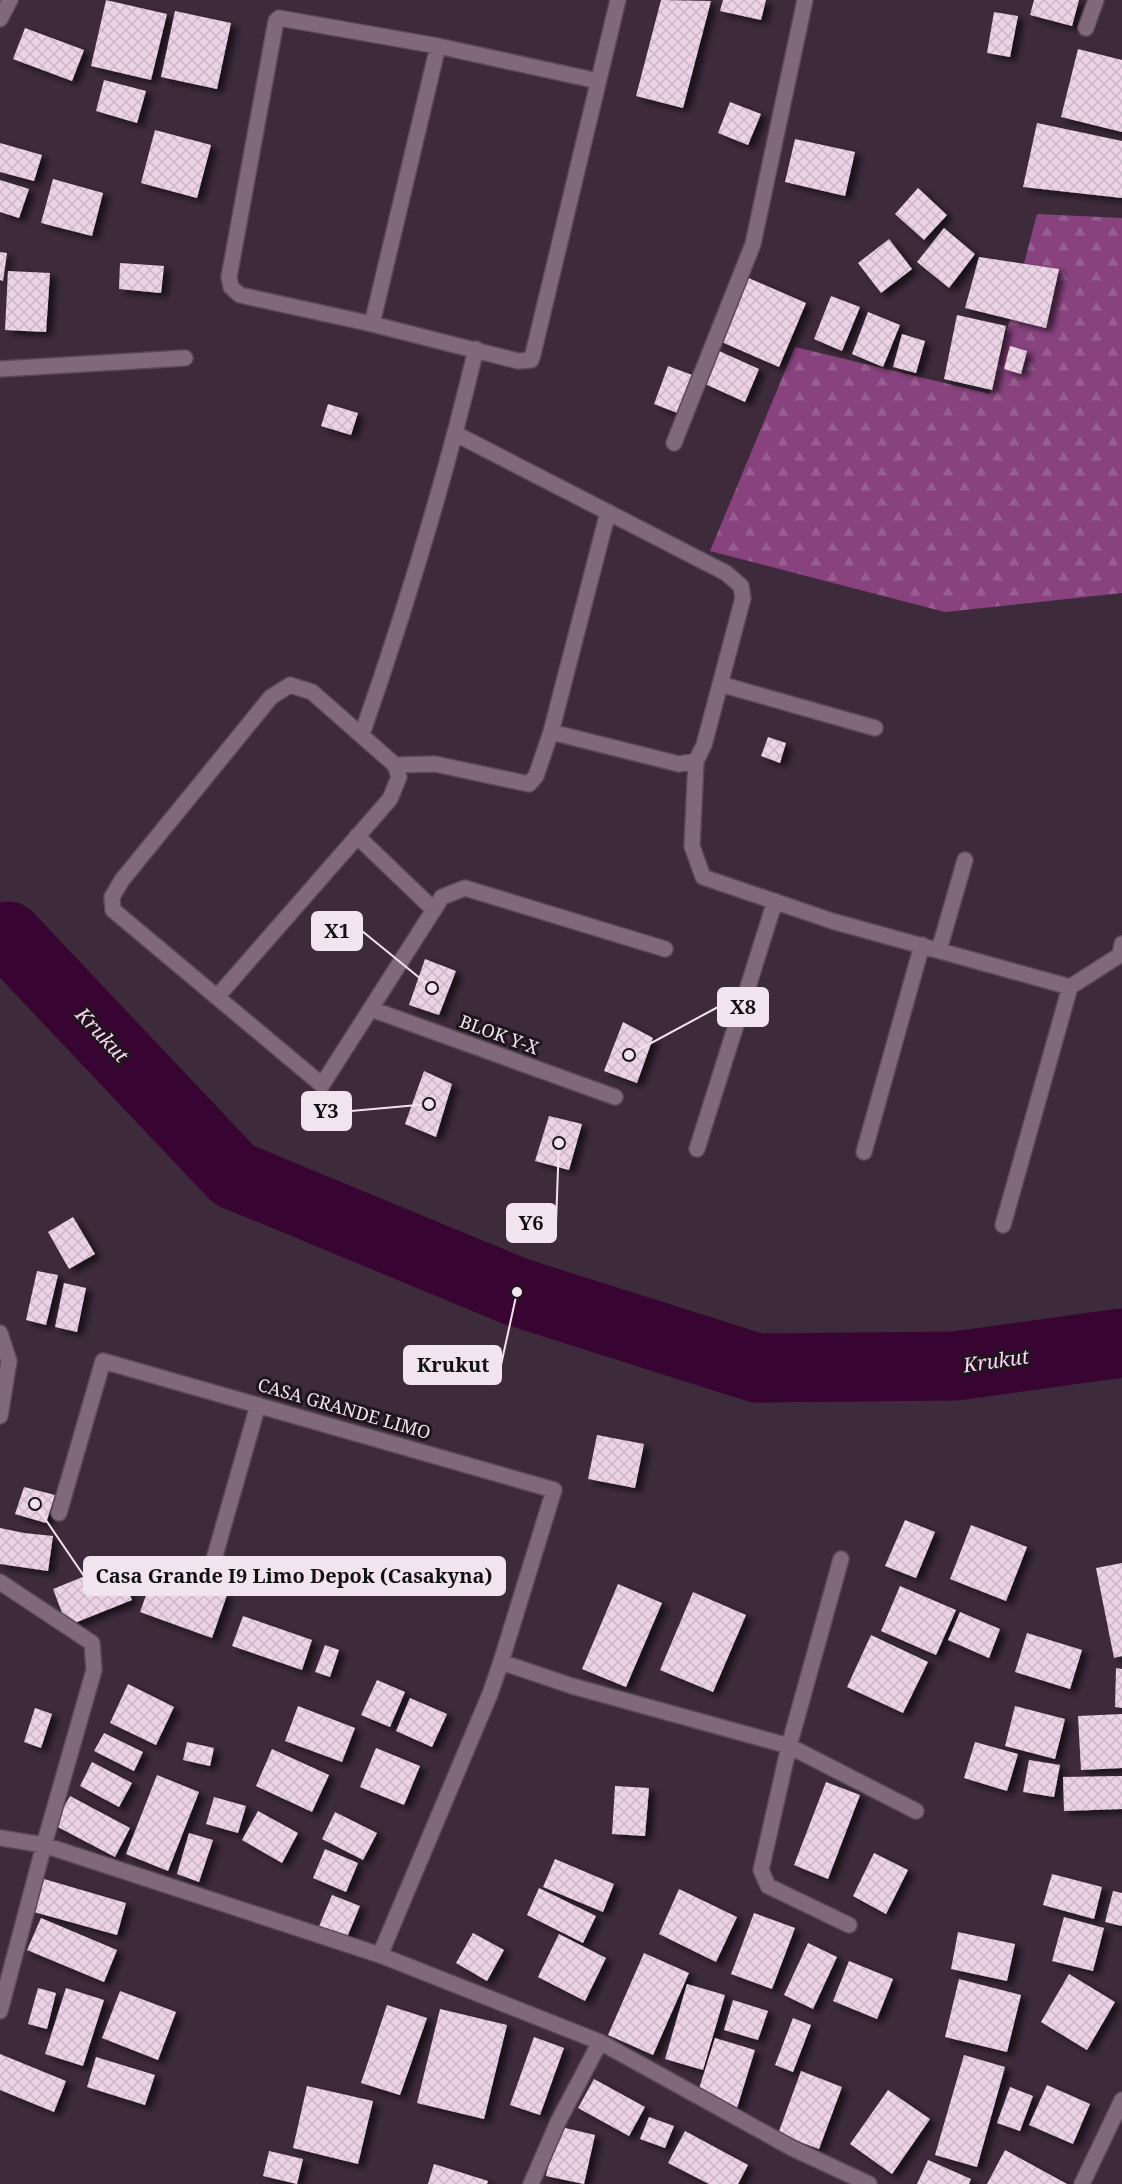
<svg xmlns="http://www.w3.org/2000/svg" width="1122" height="2184" viewBox="0 0 1122 2184" font-family="'Noto Serif',serif">
  <style>
    .forest { fill: url(#forest-firs) }
    .lines { fill: none; stroke-linecap: round; stroke-linejoin: round }
    .river { stroke: #380532; stroke-width: 69 }
    .building { fill: url(#building-cross-hatch); filter: url(#shadow) }
    .minor-casing { stroke: #594956; stroke-width: 18 }
    .minor { stroke: #7f697b; stroke-width: 15 }
    .labels { text-anchor: middle; stroke-width: 6; stroke-linejoin: round; paint-order: stroke }
    .street-label { font-size: 18px; fill: #f1e4ee; stroke: #1f161d }
    .water-label { font-size: 20px; font-style: italic; fill: #fcd4f4; stroke: #1f161d }
    .leader { fill: none; stroke: #f1e4ee; stroke-width: 2 }
    .callout-dot { fill: #f1e4ee; stroke: #1f161d; stroke-width: 2 }
    .callout { fill: #f1e4ee; stroke: #f1e4ee; stroke-width: 2 }
    .callout-label { font-size: 20px; text-anchor: middle; font-weight: bold; fill: #111 }
  </style>
  <defs>
    <pattern id="forest-firs" width="22" height="20" patternUnits="userSpaceOnUse" patternTransform="scale(1.5)"><rect width="22" height="20" fill="#88437e"/><path d="M5 1l3.5 6h-7zM16 11l3.5 6h-7z" fill="#995e91"/></pattern>
    <pattern id="building-cross-hatch" width="8" height="8" patternUnits="userSpaceOnUse" patternTransform="scale(1.5)"><rect width="8" height="8" fill="#ecd3e6"/><path d="M0 0l8 8M0 8l8-8" fill="none" stroke="#cbb6c6"/></pattern>
    <filter id="shadow"><feDropShadow dx="6" dy="4" stdDeviation="3" flood-color="#0009"/></filter>
  </defs>
  <rect width="100%" height="100%" fill="#3d2a3a"/>
  <path class="forest" d="M1037,214L1122,218V593L945,612L710,551L795,347L990,394Z"/>
  <g class="lines">
    <path class="river" d="M0,937L8,936L234,1175L517,1292L757,1368L955,1366L1122,1343"/>
  </g>
  <path class="building" d="M106,0L167,14L151,80L91,66Z
    M661,0L711,1L683,108L636,96Z
    M723,0H766L761,20L720,11Z
    M1034,0H1079L1072,26L1030,15Z
    M175,11L231,23L217,89L161,77Z
    M994,12L1018,16L1010,57L987,53Z
    M25,28L84,50L72,81L13,59Z
    M1078,49L1122,60V132L1061,117Z
    M104,80L146,91L137,123L96,111Z
    M730,102L761,114L748,145L718,133Z
    M1037,123L1122,141V198L1023,187Z
    M155,130L211,145L197,198L141,183Z
    M795,139L855,152L845,196L785,182Z
    M0,143L42,155L34,181L0,172Z
    M53,179L103,193L92,236L41,223Z
    M0,180L29,189L19,218L0,212Z
    M918,188L947,215L924,240L895,214Z
    M944,228L975,254L949,288L917,262Z
    M889,239L912,269L881,293L858,263Z
    M0,252L7,253L3,281L0,280Z
    M979,257L1059,269L1046,328L965,308Z
    M120,263L164,266L161,293L119,289Z
    M8,271L50,273L46,332L5,330Z
    M744,276L806,303L779,367L717,340Z
    M831,296L860,307L842,351L814,339Z
    M868,312L900,325L883,367L852,354Z
    M957,315L1006,326L992,390L944,379Z
    M902,334L925,341L916,373L893,367Z
    M1010,346L1027,351L1021,374L1004,369Z
    M719,351L759,369L745,402L705,384Z
    M668,366L695,376L680,414L654,404Z
    M328,404L358,413L351,435L321,426Z
    M768,737L786,743L780,763L761,756Z
    M425,959L456,971L439,1015L409,1005Z
    M623,1022L653,1038L637,1083L604,1071Z
    M424,1071L452,1084L436,1137L405,1124Z
    M549,1116L582,1124L569,1170L535,1161Z
    M73,1217L95,1254L69,1269L48,1232Z
    M37,1271L58,1275L46,1325L26,1320Z
    M64,1283L86,1288L77,1332L55,1327Z
    M597,1435L644,1444L635,1488L588,1479Z
    M24,1487L55,1495L46,1523L15,1514Z
    M905,1520L935,1532L916,1578L885,1566Z
    M971,1525L1027,1547L1006,1601L950,1579Z
    M0,1528L24,1533L53,1536L48,1571L0,1564Z
    M117,1563L132,1600L67,1626L53,1589Z
    M1122,1563V1656L1114,1658L1096,1568Z
    M155,1570L227,1595L212,1638L140,1612Z
    M618,1584L662,1603L626,1687L582,1669Z
    M900,1586L956,1610L936,1655L881,1631Z
    M693,1592L746,1615L713,1692L660,1670Z
    M960,1612L1000,1629L989,1658L948,1640Z
    M243,1616L312,1640L302,1670L232,1646Z
    M1027,1633L1082,1650L1070,1689L1015,1672Z
    M871,1635L928,1662L903,1713L847,1687Z
    M325,1645L339,1650L330,1677L315,1672Z
    M1116,1668L1122,1669V1708L1115,1707Z
    M377,1680L405,1692L390,1727L361,1715Z
    M128,1684L174,1707L156,1745L110,1723Z
    M410,1698L447,1714L432,1747L396,1731Z
    M298,1706L355,1728L342,1762L285,1741Z
    M1015,1706L1065,1719L1055,1759L1005,1746Z
    M35,1708L52,1714L41,1748L24,1742Z
    M1122,1714V1768L1081,1770L1078,1716Z
    M104,1733L143,1752L134,1771L94,1751Z
    M187,1742L214,1748L210,1766L183,1760Z
    M975,1742L1018,1754L1007,1791L964,1778Z
    M376,1748L420,1766L404,1805L360,1787Z
    M272,1749L329,1775L312,1812L256,1786Z
    M1029,1760L1060,1765L1054,1797L1023,1792Z
    M92,1762L132,1783L119,1807L80,1786Z
    M157,1775L199,1792L168,1871L126,1854Z
    M1122,1776V1809L1064,1811L1063,1777Z
    M826,1782L860,1795L828,1879L794,1865Z
    M615,1786L649,1788L645,1836L612,1834Z
    M70,1796L130,1828L115,1857L54,1825Z
    M214,1797L246,1806L238,1833L206,1824Z
    M258,1811L298,1833L282,1863L242,1840Z
    M335,1812L377,1833L363,1860L322,1839Z
    M189,1833L213,1840L199,1882L177,1874Z
    M325,1849L358,1863L346,1892L313,1878Z
    M874,1853L908,1870L886,1914L853,1896Z
    M555,1859L614,1884L603,1912L543,1887Z
    M1052,1874L1102,1887L1094,1919L1043,1905Z
    M44,1879L126,1903L117,1935L34,1912Z
    M539,1888L596,1916L583,1943L527,1915Z
    M679,1889L737,1917L716,1962L659,1934Z
    M1113,1891L1122,1893V1926L1105,1922Z
    M332,1895L360,1906L345,1942L317,1931Z
    M754,1913L795,1928L772,1989L731,1974Z
    M1064,1917L1104,1928L1093,1971L1052,1961Z
    M41,1918L117,1950L104,1982L27,1950Z
    M958,1932L1015,1944L1007,1981L951,1969Z
    M473,1933L504,1950L487,1981L456,1963Z
    M559,1934L606,1958L585,2001L538,1977Z
    M808,1943L837,1957L813,2009L784,1995Z
    M644,1953L689,1973L653,2055L608,2035Z
    M849,1961L893,1979L877,2019L833,2001Z
    M1069,1974L1115,2002L1087,2050L1041,2022Z
    M959,1979L1021,1995L1007,2052L945,2037Z
    M687,1984L725,1995L703,2070L665,2059Z
    M38,1988L56,1993L47,2029L28,2024Z
    M66,1988L104,2000L83,2066L45,2054Z
    M120,1991L176,2012L158,2060L102,2038Z
    M733,2000L768,2011L758,2040L724,2030Z
    M387,2005L427,2018L400,2095L361,2083Z
    M440,2009L507,2025L484,2119L417,2103Z
    M793,2018L811,2025L793,2072L775,2065Z
    M534,2037L564,2048L540,2115L510,2105Z
    M715,2038L755,2050L737,2108L697,2095Z
    M0,2054L66,2081L54,2112L0,2090Z
    M964,2055L1005,2067L977,2167L935,2155Z
    M96,2057L155,2075L145,2105L87,2087Z
    M801,2071L842,2087L819,2149L778,2134Z
    M594,2079L645,2107L629,2136L578,2108Z
    M1047,2085L1090,2104L1073,2144L1029,2125Z
    M307,2086L373,2101L358,2164L293,2148Z
    M1010,2087L1033,2096L1020,2131L997,2123Z
    M888,2090L930,2119L892,2174L850,2144Z
    M649,2117L674,2126L665,2148L640,2139Z
    M557,2126L595,2135L584,2184L546,2176Z
    M685,2131L748,2165L738,2184H709L668,2163Z
    M1005,2150L1067,2184H987Z
    M269,2151L303,2159L297,2184L263,2176Z
    M928,2160L971,2179L969,2184H917Z
    M434,2164L488,2181L487,2184H428Z"/>
  <g class="lines">
    <defs>
      <path id="minor" d="M0,19L10,0
        M1086,28L1096,0
        M438,46L372,324L518,361L531,360L533,354L618,0
        M372,324L240,295L231,287L229,277L276,21L279,18L438,46L598,81
        M0,369L185,358
        M456,434L726,573L741,586L743,598L704,745L696,761L679,764L551,732
        M674,443L753,244L805,0
        M720,684L875,728
        M362,734C406,608 445,480 476,349
        M696,761L692,846L703,877L832,921L1070,987L1003,1225
        M395,765L435,764L529,784L536,776L551,732L608,512
        M357,836L434,910
        M939,950L965,860
        M1070,987L1120,955L1122,944
        M217,997L390,799L399,777L395,765L312,692L290,685L271,697L122,880L112,897L113,910L322,1085L442,897L465,888L665,949
        M371,1009L615,1097
        M697,1149L775,901
        M864,1152L922,945
        M0,1333L9,1361L0,1416
        M59,1513L103,1361L554,1490L501,1662
        M214,1559L258,1405
        M841,1559L789,1746L761,1870L768,1886L849,1925
        M0,1582L92,1643L94,1670L44,1845L0,2011
        M0,1838L44,1845L380,1955L600,2042L792,2148L869,2184
        M380,1955L490,1694L501,1662L572,1686L789,1746L916,1811
        M531,2184L558,2122L600,2042
        M1082,2184L1122,2100"/>
    </defs>
    <use href="#minor" class="minor-casing"/>
    <use href="#minor" class="minor"/>
  </g>
  <g class="labels">
    <g class="street-label">
      <text transform="translate(499 1035) rotate(20)" y="6">BLOK Y-X</text>
      <text transform="translate(344 1409) rotate(16)" y="6">CASA GRANDE LIMO</text>
    </g>
    <g class="water-label">
      <text transform="translate(102 1035) rotate(47)" y="7">Krukut</text>
      <text transform="translate(996 1361) rotate(-8)" y="7">Krukut</text>
    </g>
  </g>
  <path class="leader" d="M432 988L362 931M629 1055L718 1007M429 1104L351 1111M559 1143L556 1223M517 1292L501 1365M35 1504L84 1576"/>
  <g class="callout-dot">
    <circle cx="432" cy="988" r="6"/>
    <circle cx="629" cy="1055" r="6"/>
    <circle cx="429" cy="1104" r="6"/>
    <circle cx="559" cy="1143" r="6"/>
    <circle cx="517" cy="1292" r="6"/>
    <circle cx="35" cy="1504" r="6"/>
  </g>
  <g class="callout">
    <rect x="312" y="912" width="50" height="38" rx="6"/>
    <rect x="718" y="988" width="50" height="38" rx="6"/>
    <rect x="302" y="1092" width="49" height="38" rx="6"/>
    <rect x="507" y="1204" width="49" height="38" rx="6"/>
    <rect x="404" y="1346" width="97" height="38" rx="6"/>
    <rect x="84" y="1557" width="421" height="38" rx="6"/>
  </g>
  <g class="callout-label">
    <text x="337" y="938">X1</text>
    <text x="743" y="1014">X8</text>
    <text x="326" y="1118">Y3</text>
    <text x="531" y="1230">Y6</text>
    <text x="453" y="1372">Krukut</text>
    <text x="294" y="1583">Casa Grande I9 Limo Depok (Casakyna)</text>
  </g>
</svg>
